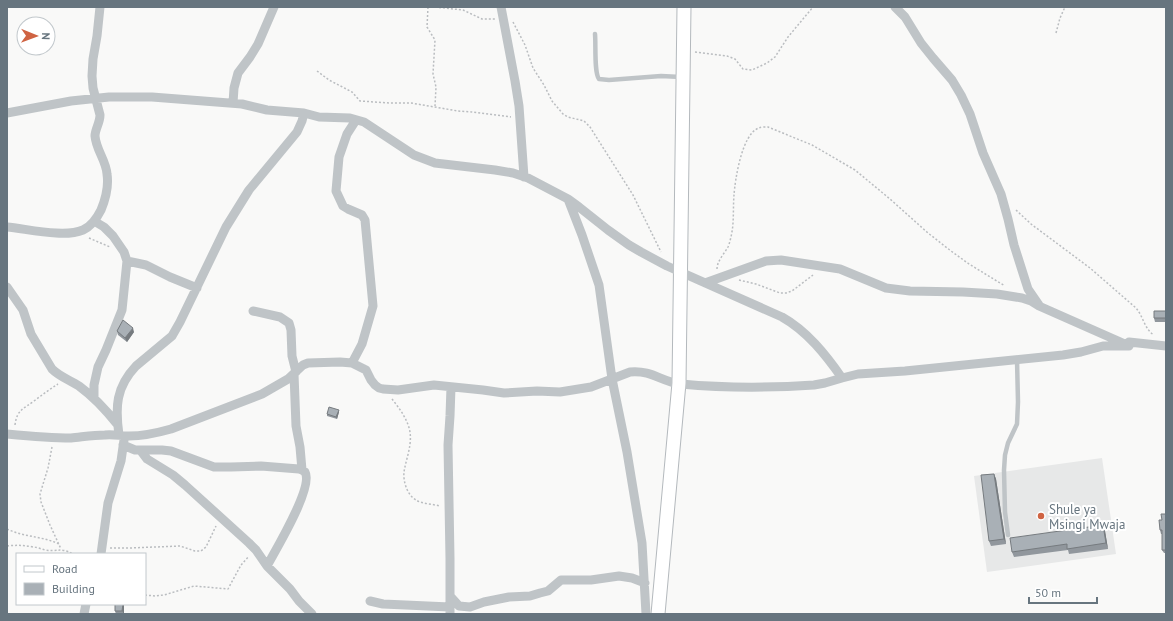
<svg xmlns="http://www.w3.org/2000/svg" width="1173" height="621" viewBox="0 0 1173 621" font-family="'PT Sans',sans-serif">
  <style>
    .built { fill: #e7e8e8 }
    .lines { fill: none; stroke-linecap: round; stroke-linejoin: round }
    .secondary-casing { stroke: #b4b9bd; stroke-width: 15 }
    .path { stroke: #babdc0; stroke-width: 1.5; stroke-dasharray: 2 2; stroke-linecap: butt }
    .service { stroke: #bfc4c7; stroke-width: 4.5 }
    .minor { stroke: #bfc4c7; stroke-width: 9 }
    .secondary { stroke: #fff; stroke-width: 13 }
    .wall { fill: #91979d }
    .shaded-wall { fill: #767b7f }
    .building { fill: #a9b0b6; stroke: #767b7f }
    .poi-dot { fill: #cf6342; stroke: #fff; stroke-width: 1.5 }
    .labels { text-anchor: middle; stroke-width: 4; stroke-linejoin: round; paint-order: stroke }
    .poi-label { font-size: 13px; fill: #67757f; stroke: #fff; text-anchor: start }
  </style>
  <rect width="100%" height="100%" fill="#f9f9f8"/>
  <path class="built" d="M1102,458L1116,554L987,572L974,476Z"/>
  <g class="lines">
    <defs>
      <path id="secondary" d="M658,614L679,383L684,7"/>
    </defs>
    <use href="#secondary" class="secondary-casing"/>
    <path class="path" d="M428,7L427,27L435,40L433,74L436,87L435,106
      M435,7L463,10L482,19H495
      M513,22L525,45L533,68L544,85L552,101L563,114L568,117L584,121L590,127L633,195L661,252
      M1056,33L1060,18L1065,7
      M695,52L727,56L735,59L743,69L752,70L767,63L775,57L788,37L813,7
      M317,71L329,80L352,92L360,101L389,103H411L458,111L472,112L511,117
      M1016,210L1031,224L1090,268L1136,308C1143,316 1145,330 1154,335
      M89,238L110,247
      M717,269C717,261 724,254 728,247C730,242 731,237 732,232C734,220 733,207 734,195C735,180 742,133 759,128C761,127 765,127 768,127L812,145L855,170L890,199L928,233L951,251L969,264L1005,286
      M739,280L756,284L780,293H786L792,291L813,275
      M392,399C400,409 408,420 410,432C412,446 406,459 404,472C403,481 407,495 416,500C422,504 433,504 440,506
      M15,425C17,409 24,409 34,401C42,395 50,389 58,384
      M52,447L48,468L40,494L41,502L50,525L61,549
      M7,529C23,537 42,536 59,544
      M7,546C16,545 24,545 33,547C37,547 41,549 45,550C58,552 60,547 73,554
      M110,548H130L180,546L195,551H201L206,547L216,526
      M145,595L155,596L164,595L194,586L228,589L241,565L249,556"/>
    <path class="service" d="M595,34C596,44 594,73 599,79L609,80L661,76L681,77
      M1008,535L1005,512L1004,470L1005,455L1008,443L1017,424L1018,402L1017,360"/>
    <path class="minor" d="M501,7L515,81L519,106L524,177
      M895,7L905,17L921,43L933,58L952,80L961,95L970,114L983,153L1001,194L1008,219L1014,245L1028,289L1039,305
      M233,103L234,88L238,73L250,57L258,44L274,7
      M7,113L71,101L109,97H152L242,104L267,110L304,113L319,117L350,118L364,122L414,155L435,163L495,170L513,173L528,178L568,199L579,207L608,230L629,245L641,252L667,266L782,317C807,331 826,355 842,378L858,374L905,371L1063,355L1081,352L1103,346H1129V342L1166,346
      M568,199L582,235L599,285L612,379L627,452L642,543L646,614
      M94,221L104,227L113,236L124,252L127,261L122,310L106,350L98,367L94,385V398
      M7,227C28,229 64,238 83,230C92,226 97,218 101,210C106,198 109,187 107,174C106,160 96,150 95,136C95,129 100,123 100,115L93,88L92,76L93,59L97,36L100,7
      M127,261L146,265L170,277L197,288
      M705,283L766,261L781,260L840,269L886,288L910,291L963,292L997,294L1022,298L1031,301L1039,306L1125,344
      M7,287L23,310L31,334L52,369C60,377 70,380 79,386C94,397 106,410 117,424
      M253,311L280,317L289,323L291,330L292,356L296,372
      M352,363L362,344L373,306L365,220L362,215L348,209L343,206L336,191L339,157L347,134L356,120
      M294,374L296,426L300,447L302,470
      M7,434C28,436 50,438 71,438C82,437 93,435 105,435C113,434 121,436 129,436C144,436 157,433 171,429L262,394L288,379L303,365L308,363L340,362L352,363L366,370L371,380L375,385L379,388L383,389L398,390L434,385L483,390L504,393L537,391L560,392L591,387L630,372C653,370 661,382 681,384C724,388 770,388 814,385L825,383L842,378
      M119,435C115,407 116,387 136,366L172,336L180,322L226,227L249,190L297,132L302,121L304,113
      M123,445L135,450H162L171,451L214,467H231L261,466L299,469C302,470 303,470 305,472C314,487 275,551 267,566
      M141,451L147,459L173,475L185,485L249,543L256,550L267,566L290,589L299,601L312,614
      M101,554L108,503L121,461L124,440
      M450,596L459,606L470,607L484,602L509,597L530,596L540,593L548,591L561,580H591L619,576L632,578L645,583
      M370,601L383,604L450,607
      M84,614L86,604
      M450,614V558L448,445L450,416L451,387"/>
    <use href="#secondary" class="secondary"/>
  </g>
  <path class="wall" d="M1166,311V322H1155L1154,318Z
    M117,331L134,332L127,342L118,335Z
    M339,412L337,419L327,416V414Z
    M994,474L996,479L1006,544L991,546L989,541Z
    M1166,514V553H1164L1162,550V534H1161L1160,530L1162,520Z
    M1103,525L1105,531L1108,549L1069,554L1068,550L1014,557L1012,552Z
    M115,604H124V614H116L115,611Z"/>
  <path class="shaded-wall" d="M133,328L134,332L127,342L125,338Z
    M339,410V412L337,419L336,417Z
    M994,474L996,479L1006,544L1004,539Z
    M1103,525L1105,531L1108,549L1106,543Z
    M123,604H124V614L122,611Z"/>
  <path class="building" d="M1154,311H1166V318H1154Z
    M123,320L133,328L125,338L117,331Z
    M329,407L339,410L336,417L327,414Z
    M994,474L1004,539L989,541L981,475Z
    M1161,514H1166V550H1162V530H1160L1159,520H1162Z
    M1103,525L1106,543L1067,549V544L1012,552L1010,538Z
    M115,604H123L122,611H115Z"/>
  <circle class="poi-dot" cx="1041" cy="516" r="4"/>
  <g class="labels">
    <g class="poi-label">
      <text x="1049" y="514">Shule ya<tspan x="1049" dy="15">Msingi Mwaja</tspan></text>
    </g>
  </g>
  <rect width="1173" height="621" fill="none" stroke="#67757f" stroke-width="16"/>
  <rect x="16" y="553" width="130" height="52" fill="#ffffff" stroke="#c2c8cc"/>
  <rect x="24" y="566" width="20" height="6" fill="#ffffff" stroke="#c2c8cc"/>
  <text x="52" y="573" font-size="12" fill="#67757f">Road</text>
  <rect x="24" y="583" width="20" height="12" fill="#a9b0b6" stroke="#c2c8cc"/>
  <text x="52" y="593" font-size="12" fill="#67757f">Building</text>
  <g transform="translate(36 36) rotate(91)"><circle r="19" fill="#ffffff" stroke="#c2c8cc"/>
  <path d="M0-3L7 15L0 10L-7 15Z" fill="#cf6342"/>
  <text y="-6" font-size="11" font-weight="bold" text-anchor="middle" fill="#67757f">N</text>
  </g>
  <path d="M1029 597v6h68v-6" fill="none" stroke="#67757f" stroke-width="2"/>
  <text x="1035" y="597" font-size="12" fill="#67757f" stroke="#ffffff" stroke-width="3" paint-order="stroke">50 m</text>
</svg>
